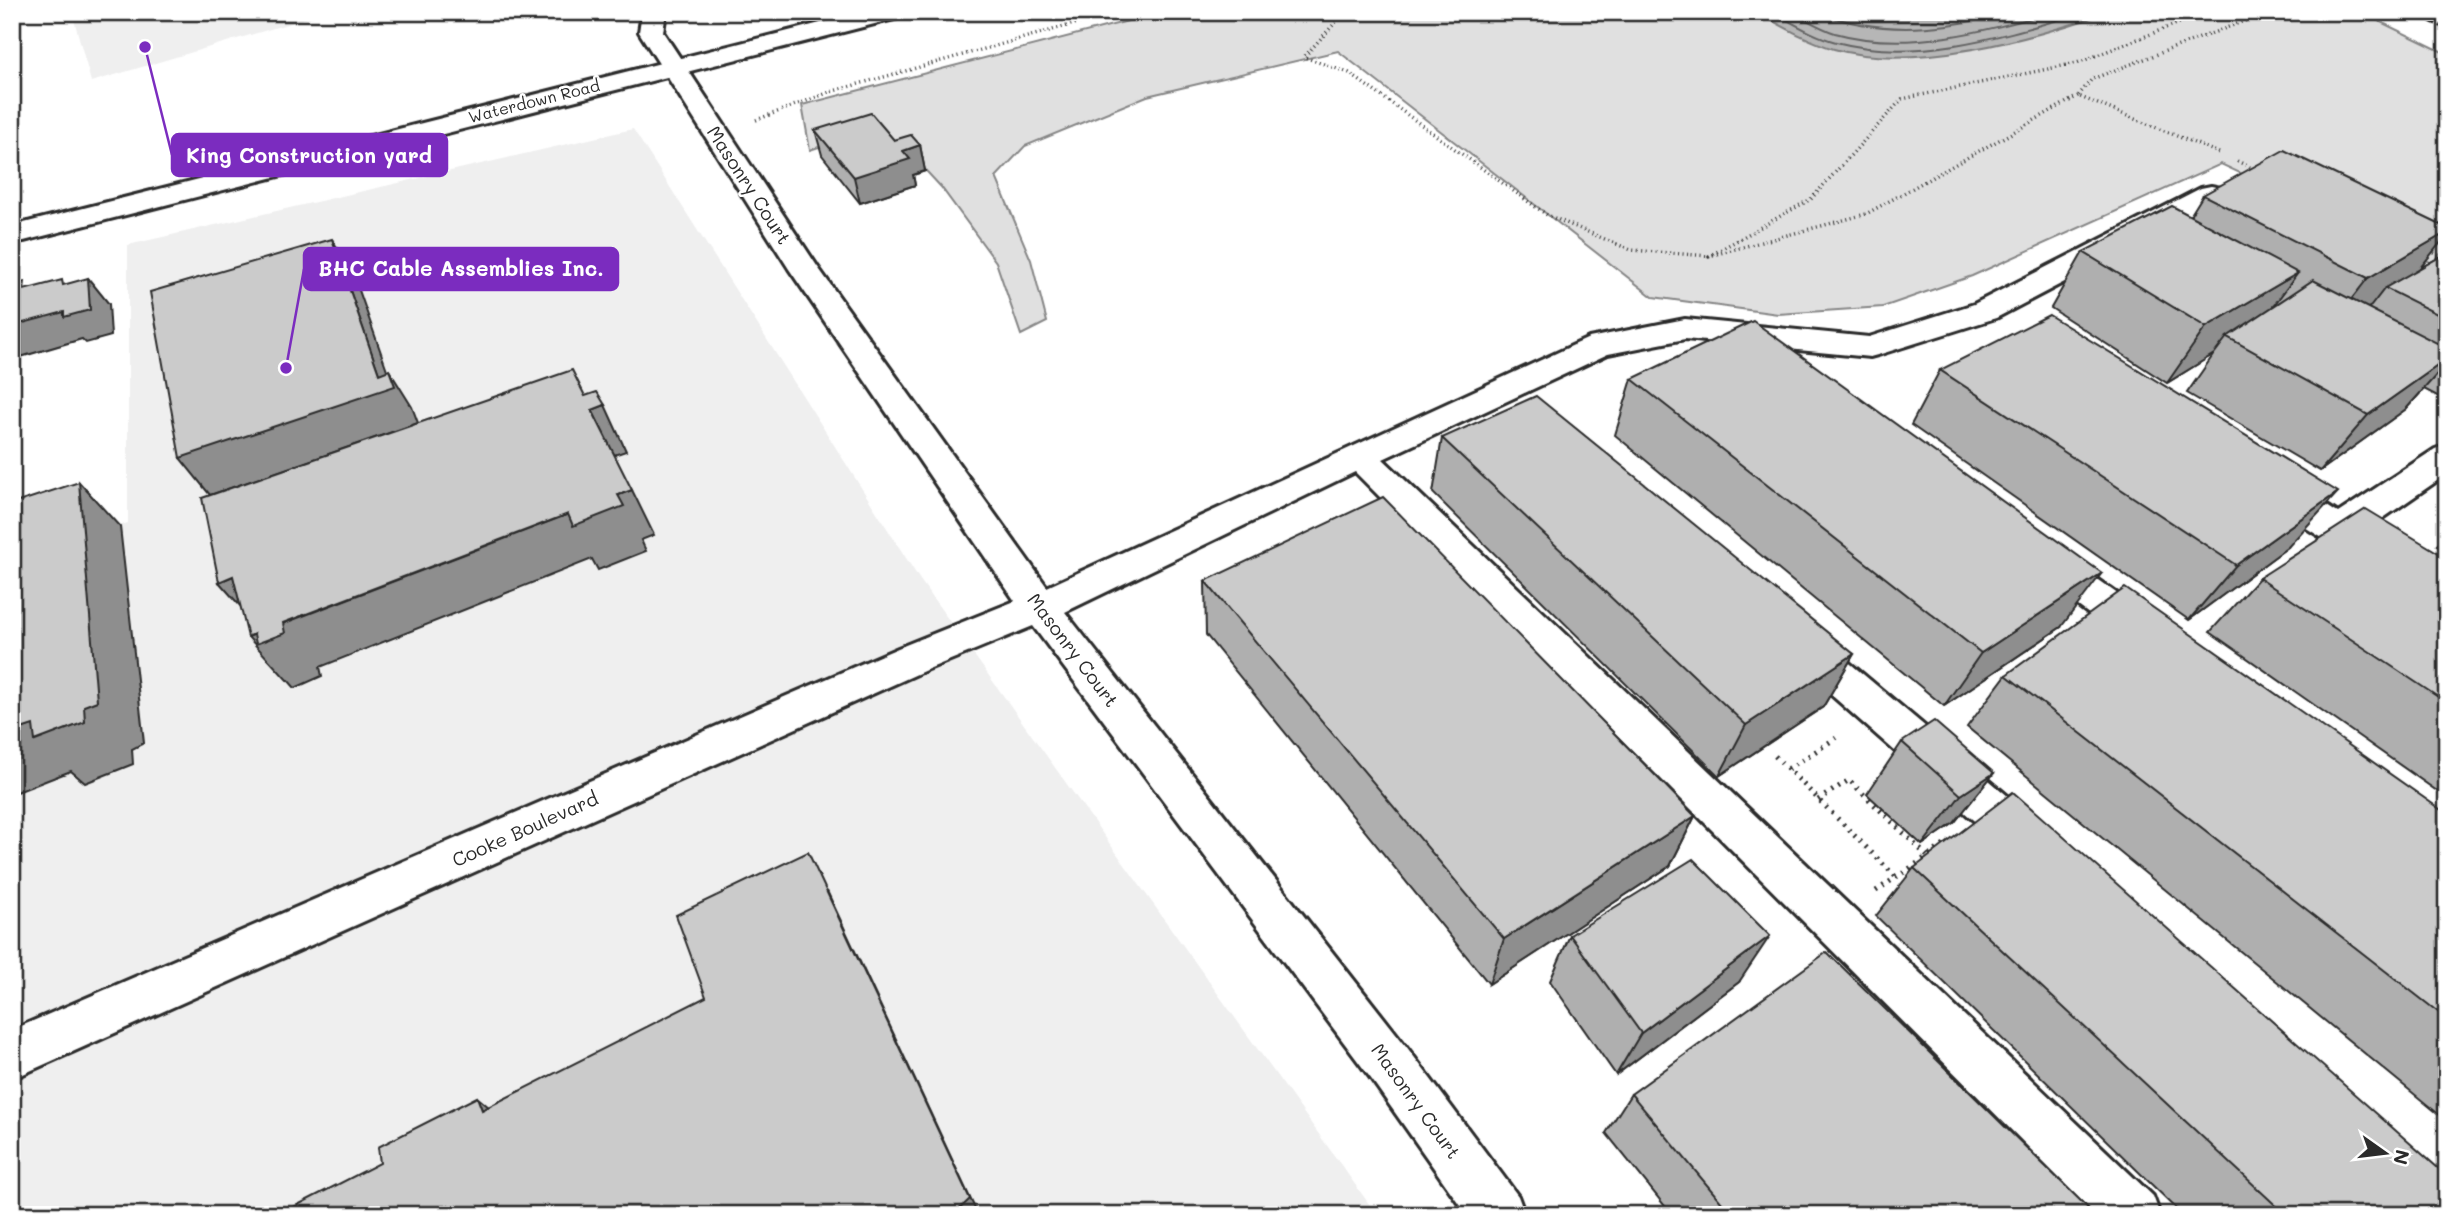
<svg xmlns="http://www.w3.org/2000/svg" width="2459" height="1227" viewBox="0 0 2459 1227" font-family="Mali,sans-serif">
  <style>
    .built { fill: #efefef }
    .green { fill: #e0e0e0; stroke: #868686; stroke-width: 2 }
    .water { fill: #b6b6b6; stroke: #7e7e7e; stroke-width: 2 }
    .lines { fill: none; stroke-linecap: round; stroke-linejoin: round }
    .shore { stroke: #636363; stroke-width: 2 }
    .street-casing { stroke: #2b2b2b; stroke-width: 6 }
    .secondary-casing { stroke: #2b2b2b; stroke-width: 6 }
    .path-far1 { stroke: #2b2b2b; stroke-width: 3.5; stroke-dasharray: 1 3.5; stroke-linecap: butt }
    .path { stroke: #2b2b2b; stroke-width: 5; stroke-dasharray: 2 6; stroke-linecap: butt }
    .street { fill: #fff; fill-rule: evenodd }
    .secondary { fill: #fff; fill-rule: evenodd }
    .rail { stroke: #2b2b2b; stroke-width: 3.5; stroke-dasharray: 7 3.5; stroke-linecap: butt }
    .wall { fill: #afafaf; stroke: #2b2b2b; stroke-width: 2 }
    .shaded-wall { fill: #8e8e8e; stroke: #2b2b2b; stroke-width: 2 }
    .building { fill: #cbcbcb; stroke: #2b2b2b; stroke-width: 2 }
    .labels { text-anchor: middle; stroke-width: 5; stroke-linejoin: round; paint-order: stroke }
    .far-street-label { font-size: 16px; fill: #2b2b2b; stroke: #fff }
    .street-label { font-size: 19px; fill: #2b2b2b; stroke: #fff }
    .leader { fill: none; stroke: #7b2cbf; stroke-width: 2.5 }
    .callout-dot { fill: #7b2cbf; stroke: #fff; stroke-width: 2.5 }
    .callout { fill: #7b2cbf; stroke: #7b2cbf; stroke-width: 2.5 }
    .callout-label { font-size: 21px; text-anchor: middle; font-weight: bold; fill: #fff }
  </style>
  <rect width="100%" height="100%" fill="#fff"/>
  <filter id="ink" filterUnits="userSpaceOnUse"><feTurbulence type="fractalNoise" baseFrequency=".0143" numOctaves="2"/><feDisplacementMap in="SourceGraphic" scale="14" xChannelSelector="R" yChannelSelector="G"/><feConvolveMatrix kernelMatrix="1 2 1 2 8 2 1 2 1" color-interpolation-filters="sRGB"/></filter>
  <g filter="url(#ink)">
    <path class="built" d="M72,12H328L91,82Z
      M633,129L920,580L1377,1215H12V559L128,523V245Z"/>
    <path class="green" d="M1163,12H2360L2447,54V270L2221,164L1972,276L1883,307L1778,314L1653,297L1338,51L1147,96L1025,146L996,177L1031,260L1047,322L1021,335L996,262L941,187L917,161L858,134L810,150L802,105Z"/>
    <path class="water" d="M1756,12H2108C2033,39 1911,72 1834,49C1807,41 1781,25 1756,12Z"/>
    <g class="lines">
      <path class="shore" d="M1772,12C1793,23 1813,36 1836,42C1918,64 2006,35 2085,12
        M1791,12C1806,19 1820,28 1835,33C1906,53 1985,31 2054,12
        M1817,12C1883,37 1946,29 2013,12"/>
      <defs>
        <path id="street" d="M642,12H666L663,32L817,266L1047,587L1589,338L1685,319L1869,337L1974,304L2201,188L2211,186L2221,188L2225,194L2221,200L1996,318L1881,354L1870,357L1685,339L1608,354L1383,459L2153,1196L2160,1215H2096L1355,472L1065,612L1406,1046L1518,1196L1525,1215H1467L1372,1080L1033,626L926,670L12,1079V1030L898,648L1015,601L789,269L639,32Z
          M2447,445V474L2366,530L2447,579V612L2434,608L2257,497L2252,488L2257,479C2285,471 2315,499 2338,513L2435,449Z
          M2044,547L2057,551L2160,624L2166,635L2160,646L2146,650L2132,646L2031,571L2025,561L2031,551Z
          M1800,629L1814,633L2046,828L2052,842L2046,856L2030,861L2014,856L1786,655L1780,644L1786,633Z"/>
        <path id="secondary" d="M864,12H906L902,17L12,244V226Z"/>
      </defs>
      <use href="#street" class="street-casing"/>
      <use href="#secondary" class="secondary-casing"/>
      <path class="path-far1" d="M1345,12L1304,57L1349,73L1547,215L1631,250L1709,256
        M2078,96L1866,214L1709,256L1811,199L1902,99L2077,63L2207,12
        M756,120L830,92L1117,12
        M2219,153L2078,96L2092,79L2268,12
        M2237,161L2254,169
        M2430,251L2447,259"/>
      <path class="path" d="M1775,756L1896,877
        M1788,769L1836,738
        M1818,800L1849,780L1927,856
        M1876,891L1950,841"/>
      <use href="#street" class="street"/>
      <use href="#secondary" class="secondary"/>
      <path class="rail" d="M2411,12L2447,29"/>
    </g>
    <path class="wall" d="M815,130L894,140L920,145L925,171L913,175L915,185L860,203L822,155Z
      M2203,195L2420,268L2447,253V401L2424,389L2406,409L2320,471L2187,393L2214,354L2167,383L2051,308L2083,252L2190,216Z
      M1940,370L2288,547L2189,620L1911,425Z
      M1632,379L2061,627L1944,706L1615,435Z
      M1442,438L1854,654L1823,707L1719,776L1433,493Z
      M2447,536V550L2437,545Z
      M2447,558V798L2210,632L2259,578Z
      M1205,581L1695,816L1670,866L1489,984L1206,635Z
      M2006,675L2447,814V1121L1967,727Z
      M1902,742L1994,773L1954,823L1922,845L1867,794Z
      M1914,868L2447,1215H2183L1876,916Z
      M1570,935L1739,982L1616,1075L1550,981Z
      M1631,1094L2095,1215H1672L1606,1133Z"/>
    <path class="shaded-wall" d="M920,145L925,171L913,175L915,185L860,203L854,177L903,151Z
      M2447,232V235L2406,285L2385,288L2371,306L2324,334L2368,278Z
      M332,239L354,276L393,387L389,370L412,407L418,423L210,495L180,458L379,374Z
      M2298,273L2257,328L2227,337L2214,354L2167,383L2206,327Z
      M88,278L109,304L111,336L86,343L82,339L17,358L12,352V326Z
      M2447,359V363L2406,409L2320,471L2368,415Z
      M605,405L626,451L614,455L592,410Z
      M79,482L120,527L144,743L132,749L133,764L85,783L71,771L12,794V732L84,706Z
      M632,490L654,535L641,540L646,551L598,570L592,559L320,667L322,676L295,688L288,680H287L248,637Z
      M2338,492L2288,547L2189,620L2236,565Z
      M2102,573L2061,627L1944,706L1981,653Z
      M233,576L258,626L219,582Z
      M1854,654L1823,707L1719,776L1746,725Z
      M1994,773L1954,823L1922,845L1961,795Z
      M1695,816L1670,866L1489,984L1504,939Z
      M827,891L978,1215H953Z
      M1770,936L1739,982L1616,1075L1641,1033Z
      M477,1097L515,1129L482,1110Z"/>
    <path class="building" d="M871,113L894,140L911,135L920,145L903,151L910,159L854,177L815,130Z
      M2284,150L2447,228V232L2368,278L2203,195Z
      M2172,206L2298,273L2206,327L2083,252Z
      M332,239L379,374L389,370L395,386L180,458L150,292Z
      M2447,253V319L2385,288Z
      M88,278L90,310L64,317V312L12,326V286L25,282L24,290L62,280L63,285Z
      M2313,280L2447,348V359L2368,415L2227,337Z
      M2049,315L2338,492L2236,565L1940,370Z
      M1753,321L2102,573L1981,653L1632,379Z
      M572,370L585,396L597,392L605,405L592,410L632,490L618,495L624,506L573,526L568,514L283,623L285,633L256,644L254,634L248,637L233,576L219,582L202,498Z
      M1536,396L1854,654L1746,725L1442,438Z
      M79,482L97,701L84,706L85,722L35,741L33,725L12,732V504Z
      M1383,497L1695,816L1504,939L1205,581Z
      M2366,509L2447,558V703L2259,578Z
      M2125,588L2447,814V1019L2006,675Z
      M1934,721L1994,773L1961,795L1902,742Z
      M2013,792L2447,1176V1215H2286L1914,868Z
      M808,852L970,1199L953,1215H278L380,1163L378,1147L477,1097L482,1110L706,997L676,915Z
      M1693,859L1770,936L1641,1033L1570,935Z
      M1827,952L2095,1215H1732L1631,1094Z"/>
  </g>
  <g class="labels">
    <g class="far-street-label">
      <text transform="translate(534 101) rotate(-14)" y="6">Waterdown Road</text>
    </g>
    <g class="street-label">
      <text transform="translate(749 185) rotate(57)" y="7">Masonry Court</text>
      <text transform="translate(1073 650) rotate(53)" y="7">Masonry Court</text>
      <text transform="translate(525 829) rotate(-24)" y="7">Cooke Boulevard</text>
      <text transform="translate(1416 1101) rotate(54)" y="7">Masonry Court</text>
    </g>
  </g>
  <path class="leader" d="M145 47L172 155M286 368L304 269"/>
  <g class="callout-dot">
    <circle cx="145" cy="47" r="7"/>
    <circle cx="286" cy="368" r="7"/>
  </g>
  <g class="callout">
    <rect x="172" y="134" width="275" height="42" rx="7"/>
    <rect x="304" y="248" width="314" height="42" rx="7"/>
  </g>
  <g class="callout-label">
    <text x="309" y="163">King Construction yard</text>
    <text x="461" y="276">BHC Cable Assemblies Inc.</text>
  </g>
  <rect width="2459" height="1227" fill="none" stroke="#fff" stroke-width="42"/>
  <rect x="21" y="21" width="2417" height="1185" fill="none" stroke="#2b2b2b" stroke-width="2.5" filter="url(#ink)"/>
  <g transform="translate(2385 1153) rotate(104)" stroke="#ffffff" stroke-width="5" paint-order="stroke">
  <path d="M0-5L12 26L0 18L-12 26Z" fill="#2b2b2b"/>
  <text y="-10" font-size="19" font-weight="bold" text-anchor="middle" fill="#2b2b2b">N</text>
  </g>
</svg>
